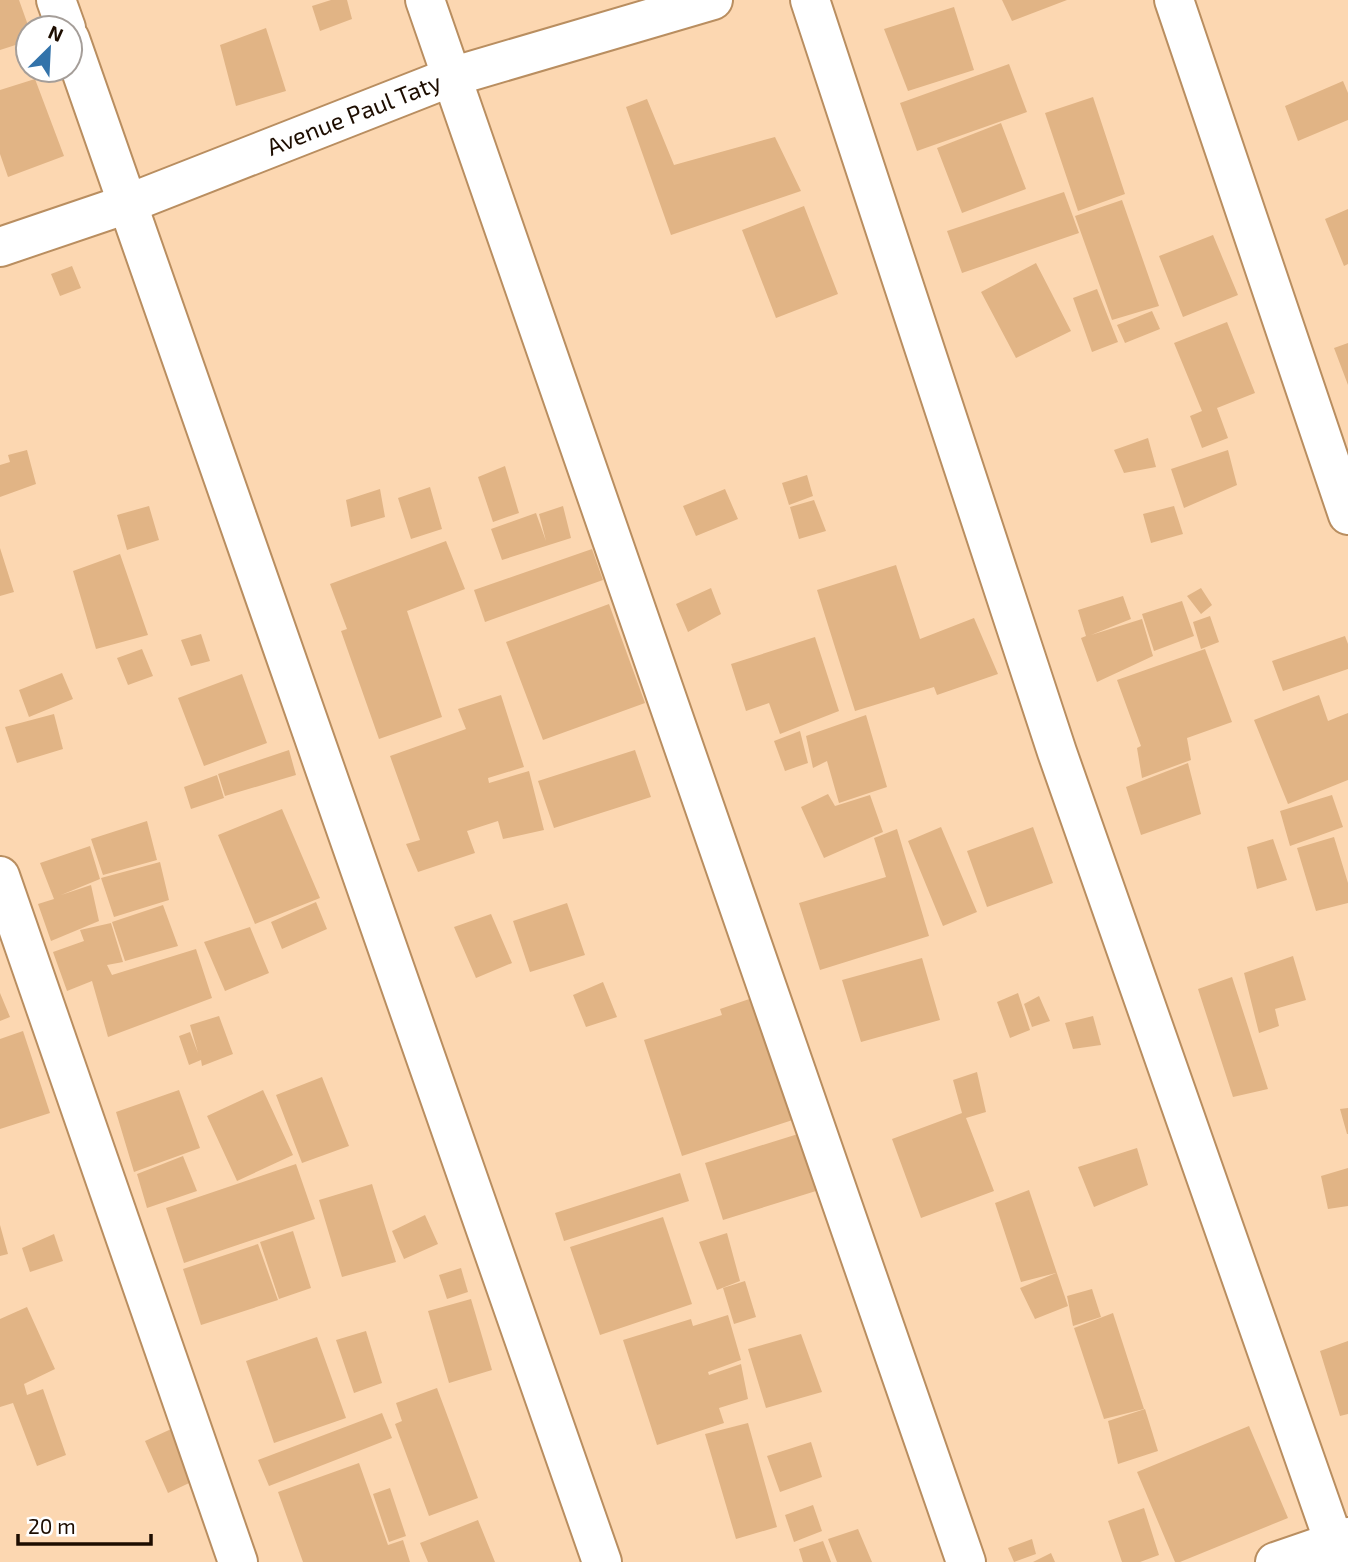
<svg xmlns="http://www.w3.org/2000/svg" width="1348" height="1562" viewBox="0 0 1348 1562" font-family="'Exo 2',sans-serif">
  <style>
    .building { fill: #e1b485 }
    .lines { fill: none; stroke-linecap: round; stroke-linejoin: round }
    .street-casing { stroke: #b98e60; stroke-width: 42 }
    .street { stroke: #fff; stroke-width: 38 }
    .labels { text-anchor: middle; stroke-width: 6; stroke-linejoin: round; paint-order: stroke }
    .street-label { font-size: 24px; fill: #1d0d00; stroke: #fff }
  </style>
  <rect width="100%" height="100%" fill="#fcd7b1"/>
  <path class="building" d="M0,0H19L29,28L28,41L0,50Z
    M331,0H347L352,19L320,31L312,6Z
    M1002,0H1067L1012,21Z
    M954,7L974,70L908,91L884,29Z
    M266,28L286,91L236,106L220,45Z
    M1009,64L1027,112L917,151L900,103Z
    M35,79L64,156L8,177L0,154V90Z
    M1343,81L1348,93V120L1298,141L1285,106Z
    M1093,97L1125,194L1078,211L1045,113Z
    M647,99L674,165L775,137L801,191L671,235L626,107Z
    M1001,123L1026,189L962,213L937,148Z
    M1064,192L1079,233L962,273L947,231Z
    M1122,200L1159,306L1112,320L1075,216Z
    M804,206L838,294L776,318L742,230Z
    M1348,209V264L1344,266L1325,219Z
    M1213,235L1238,295L1183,317L1159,256Z
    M1036,263L1071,331L1016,358L981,292Z
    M72,266L81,288L60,296L51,274Z
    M1097,289L1118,342L1092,352L1073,298Z
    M1152,311L1160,329L1125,343L1117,325Z
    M1227,322L1255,393L1217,408L1228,438L1202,448L1190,416L1202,411L1174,343Z
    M1348,343V385L1334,348Z
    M1148,438L1156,467L1124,473L1114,450Z
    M27,450L36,484L0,497V465L10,462L8,455Z
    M1228,450L1237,485L1184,508L1171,469Z
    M505,466L519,513L493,522L478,477Z
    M807,475L813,496L789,505L782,483Z
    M430,487L442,529L411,539L398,498Z
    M380,489L385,517L351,527L346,500Z
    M725,489L738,519L696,536L683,506Z
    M814,500L826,531L799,539L790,507Z
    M149,506L159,540L127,550L117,515Z
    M563,506L571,538L502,560L491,529L536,513L546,541L539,514Z
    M1174,506L1183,534L1151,543L1143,514Z
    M446,541L465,589L407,611L442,717L379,739L341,631L347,629L330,584Z
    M0,548L14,592L0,596Z
    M592,549L603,580L485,622L474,590Z
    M120,554L148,635L96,649L73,571Z
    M896,565L920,639L974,618L998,674L937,695L934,687L855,711L817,590Z
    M711,588L721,614L688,632L676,604Z
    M1201,588L1212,605L1201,614L1187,596Z
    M1123,596L1131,619L1091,635L1142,619L1153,656L1097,682L1081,638L1086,636L1078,610Z
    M1182,601L1194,636L1154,651L1142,614Z
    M609,604L645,703L543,740L506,642Z
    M1210,616L1219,642L1201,649L1193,622Z
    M201,634L210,661L191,666L181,640Z
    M1345,636L1348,644V669L1283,691L1272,661Z
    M815,637L839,711L780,734L769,703L746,711L731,664Z
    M142,649L153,676L128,685L117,658Z
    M1205,649L1232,722L1187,738L1191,760L1142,778L1137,748L1141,746L1117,680Z
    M62,673L73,699L29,717L19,690Z
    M242,674L267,743L204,766L178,698Z
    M501,695L524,767L488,778L489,783L529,771L544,830L503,839L498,821L467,831L475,853L418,872L406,844L420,840L390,756L466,729L458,709Z
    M1319,695L1328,721L1348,713V780L1288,804L1254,720Z
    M54,714L63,749L17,763L5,727Z
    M866,715L887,787L839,803L827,761L813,768L806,736Z
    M800,731L808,763L785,771L774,741Z
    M289,750L296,775L225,796L218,774Z
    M635,750L651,797L554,828L538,781Z
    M1188,763L1201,814L1141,835L1126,787Z
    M217,775L224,798L191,809L184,787Z
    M828,794L835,806L870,795L883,832L824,858L801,807Z
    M1332,795L1343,827L1290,846L1280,811Z
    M282,809L320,898L255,924L218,835Z
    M147,821L157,860L103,875L91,839Z
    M941,827L977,912L943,926L908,841Z
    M1033,827L1053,883L987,907L967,851Z
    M897,829L929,936L820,970L799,903L886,877L874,838Z
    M1334,837L1348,883V903L1316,911L1297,848Z
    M1273,839L1287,880L1257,889L1247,847Z
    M90,846L100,879L61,895L91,885L99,921L51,941L38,904L54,899L40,863Z
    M160,862L169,900L114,917L101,878Z
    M316,902L327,929L282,949L271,922Z
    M567,903L585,955L530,972L513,921Z
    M163,905L178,946L125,961L112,922Z
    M491,914L512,963L476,978L454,927Z
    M111,923L123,962L107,965L112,975L196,949L212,998L108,1037L92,981L67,991L53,952L84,941L80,930Z
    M250,927L269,973L225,991L204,942Z
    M1293,956L1306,1000L1275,1009L1279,1026L1259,1033L1244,973Z
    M922,958L940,1020L861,1042L842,980Z
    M1232,977L1268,1089L1233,1097L1198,989Z
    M603,982L617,1017L586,1027L573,995Z
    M770,992L808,1115L682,1156L644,1040L722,1015L720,1009Z
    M0,993L10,1017L0,1021Z
    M1018,993L1030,1030L1010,1038L997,1002Z
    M1039,996L1050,1021L1032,1027L1024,1004Z
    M219,1016L233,1054L202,1066L201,1060L189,1065L179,1036L190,1032L198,1053L190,1025Z
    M1093,1016L1101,1045L1073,1049L1065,1023Z
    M23,1031L50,1113L0,1129V1039Z
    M977,1072L986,1112L966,1118L994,1191L921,1218L892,1139L962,1113L953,1080Z
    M322,1077L349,1146L302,1163L276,1095Z
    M179,1090L200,1148L134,1172L116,1112Z
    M263,1090L293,1155L237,1181L207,1116Z
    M1348,1108V1134H1347L1340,1109Z
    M798,1134L816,1191L723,1220L705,1163Z
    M1137,1148L1148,1185L1094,1207L1078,1167Z
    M183,1156L197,1191L147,1208L137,1174Z
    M296,1164L315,1219L184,1263L166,1208Z
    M1348,1168V1206L1328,1209L1321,1176Z
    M680,1173L689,1201L564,1241L555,1213Z
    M372,1184L396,1262L342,1277L319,1200Z
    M1029,1190L1068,1306L1035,1319L1020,1288L1056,1273L1021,1282L995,1203Z
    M425,1215L438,1244L404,1259L392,1231Z
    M663,1217L692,1304L600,1335L570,1247Z
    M0,1225L8,1254L0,1256Z
    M293,1231L311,1288L279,1299L260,1242Z
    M727,1233L740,1281L717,1290L699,1242Z
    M54,1234L63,1261L30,1272L22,1248Z
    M258,1244L278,1300L201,1325L183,1269Z
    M461,1268L468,1292L447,1299L439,1275Z
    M745,1281L756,1317L734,1324L723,1288Z
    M1092,1289L1101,1317L1073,1326L1067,1296Z
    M471,1299L492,1370L449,1383L428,1311Z
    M27,1307L55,1369L24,1384L27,1395L43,1389L66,1455L37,1466L13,1403L0,1407V1319Z
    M1113,1313L1144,1409L1104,1419L1074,1328Z
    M728,1315L741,1360L708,1372L709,1375L741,1364L748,1399L719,1408L724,1423L657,1445L623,1340L691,1319L693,1326Z
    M366,1331L382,1383L354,1393L336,1340Z
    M801,1334L822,1392L766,1408L748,1349Z
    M317,1337L346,1418L274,1443L246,1361Z
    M1348,1341V1414L1340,1416L1320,1351Z
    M437,1388L478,1498L429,1516L395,1424L402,1421L396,1403Z
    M1145,1409L1158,1451L1118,1464L1108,1421Z
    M382,1413L392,1438L269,1486L258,1460Z
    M748,1423L777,1527L736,1539L705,1434Z
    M180,1425L204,1476L168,1493L145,1441Z
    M1249,1426L1288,1518L1180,1562H1175L1137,1472Z
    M811,1442L822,1477L780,1492L767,1456Z
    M359,1463L388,1545L403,1540L410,1562H303L278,1492Z
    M390,1488L406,1536L389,1542L373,1494Z
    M813,1505L822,1531L794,1542L785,1515Z
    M1144,1508L1159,1555L1140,1562H1122L1108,1521Z
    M478,1520L495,1562H428L420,1543Z
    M858,1529L872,1562H837L828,1539Z
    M1032,1539L1036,1554L1014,1562L1008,1548Z
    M823,1541L831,1562H803L799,1549Z
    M1051,1553L1055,1562H1033Z"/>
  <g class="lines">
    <defs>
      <g id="street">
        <path d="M56,0L66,28"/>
        <path d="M425,0L966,1562"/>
        <path d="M810,0L1057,752L1341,1562"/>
        <path d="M1174,0L1348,515"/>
        <path d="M70,39L602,1562"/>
        <path id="s1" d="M0,247L127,204L451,77L713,0"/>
        <path d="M0,876L238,1562"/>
        <path d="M1275,1562L1348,1537"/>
      </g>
    </defs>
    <use href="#street" class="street-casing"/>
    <use href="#street" class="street"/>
  </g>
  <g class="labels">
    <g class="street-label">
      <text dy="8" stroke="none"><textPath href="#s1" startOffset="378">Avenue Paul Taty</textPath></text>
    </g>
  </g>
  <g transform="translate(49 49) rotate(24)"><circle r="33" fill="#ffffff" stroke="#a59e99" stroke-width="2"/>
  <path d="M0-5L12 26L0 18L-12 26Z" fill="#3373aa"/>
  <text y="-10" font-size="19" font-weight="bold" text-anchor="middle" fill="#1d0d00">N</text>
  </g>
  <path d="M18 1534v10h133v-10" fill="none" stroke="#1d0d00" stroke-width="3.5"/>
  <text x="28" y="1534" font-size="21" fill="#1d0d00" stroke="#ffffff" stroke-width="5" paint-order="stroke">20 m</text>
</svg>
